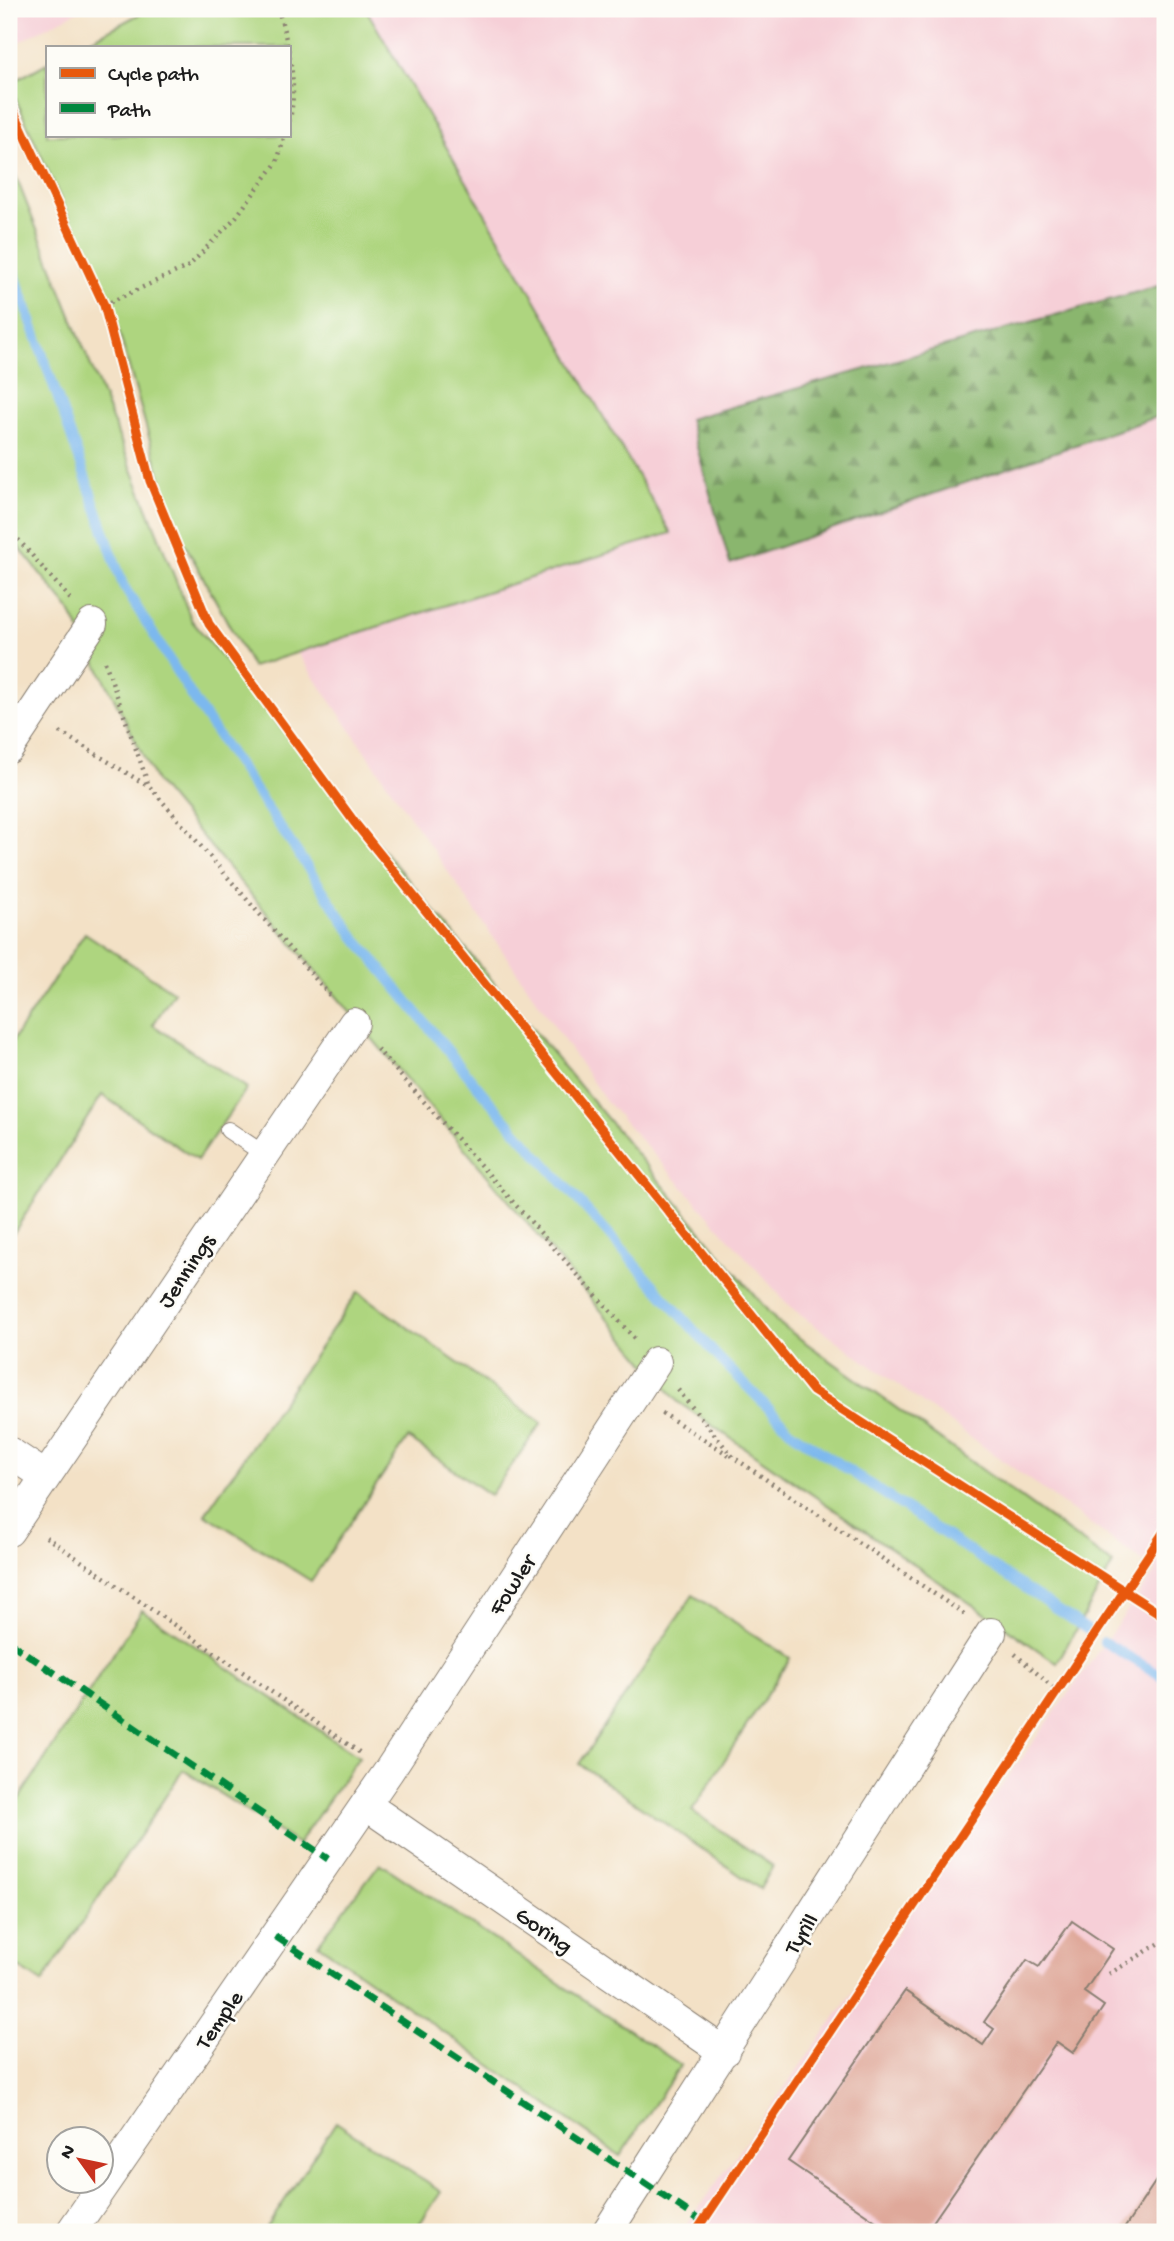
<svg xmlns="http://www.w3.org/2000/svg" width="1174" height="2241" viewBox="0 0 1174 2241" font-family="'Gochi Hand',sans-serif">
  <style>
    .built { fill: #f6cfd7 }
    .green { fill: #aed57f; stroke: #65784e; stroke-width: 2 }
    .forest { fill: url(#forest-firs); stroke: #536945; stroke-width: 2 }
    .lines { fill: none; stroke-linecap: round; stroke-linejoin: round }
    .stream { stroke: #7bb8ee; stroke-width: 10 }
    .building { fill: #dfa89a }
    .service-casing { stroke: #887e71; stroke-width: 18 }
    .minor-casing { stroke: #887e71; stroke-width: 32 }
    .path { stroke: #887e71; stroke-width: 4.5; stroke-dasharray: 2 5; stroke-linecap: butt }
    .service { stroke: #fff; stroke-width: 16 }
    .minor { stroke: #fff; stroke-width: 30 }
    .quiet { stroke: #00873e; stroke-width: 7; stroke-dasharray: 14 7; stroke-linecap: butt }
    .cycleway-casing { stroke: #fdfcf7; stroke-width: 13 }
    .cycleway { stroke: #e8590c; stroke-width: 9 }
    .labels { text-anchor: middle; stroke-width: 5; stroke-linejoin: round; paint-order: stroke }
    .street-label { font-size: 23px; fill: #1c1c1c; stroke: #fdfcf7 }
  </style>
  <defs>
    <pattern id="forest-firs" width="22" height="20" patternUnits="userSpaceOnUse" patternTransform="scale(1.75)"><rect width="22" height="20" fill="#8ab66e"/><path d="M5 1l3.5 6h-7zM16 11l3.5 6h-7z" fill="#70935a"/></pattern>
  </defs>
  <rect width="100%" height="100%" fill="#fdfcf7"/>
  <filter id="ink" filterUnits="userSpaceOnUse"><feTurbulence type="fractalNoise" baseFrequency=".0143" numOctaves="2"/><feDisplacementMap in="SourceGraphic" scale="14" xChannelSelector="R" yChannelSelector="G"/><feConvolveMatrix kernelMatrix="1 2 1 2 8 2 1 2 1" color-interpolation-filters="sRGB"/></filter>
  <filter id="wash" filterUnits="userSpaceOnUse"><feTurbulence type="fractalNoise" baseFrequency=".00686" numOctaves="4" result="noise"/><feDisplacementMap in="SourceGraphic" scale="28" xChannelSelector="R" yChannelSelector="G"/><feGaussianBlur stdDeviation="1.57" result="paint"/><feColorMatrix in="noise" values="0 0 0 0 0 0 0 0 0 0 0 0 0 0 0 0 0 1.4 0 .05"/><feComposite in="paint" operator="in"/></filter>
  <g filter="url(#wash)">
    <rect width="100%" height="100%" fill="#f3e1c6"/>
    <path class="built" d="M9,9H82L9,47Z
      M165,9H1165V2232H681L1156,1571L792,1309L605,1100L226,549L28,99L47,135H289V47Z"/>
    <path class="green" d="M149,9H366L671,533L252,667L174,524L117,325L9,84L47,63V135H289V47H77Z
      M9,159L192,621L777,1322L1113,1564L1057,1663L678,1402L157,783L69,609L9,535Z
      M85,933L174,992L153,1025L247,1088L197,1160L102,1095L9,1240V1046Z
      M358,1292L542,1423L490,1495L408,1438L311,1581L205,1514Z
      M693,1595L790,1658L692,1811L773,1866L760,1889L579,1764Z
      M142,1610L359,1757L298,1844L183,1770L42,1983L9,1961V1814Z
      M380,1863L681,2065L620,2156L318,1944Z
      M336,2122L441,2192L414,2232H264Z"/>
    <path class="forest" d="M1165,284V414L730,564L689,419Z"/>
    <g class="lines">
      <path class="stream" d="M9,258L123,585L198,706L354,936L486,1097L718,1357L793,1433L1088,1630
        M1104,1642L1165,1678"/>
    </g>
    <g id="blocks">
      <path class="building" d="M1072,1921L1113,1949L1084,1992L1104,2006L1073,2053L1057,2042L926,2232H892L788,2161L905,1991L983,2045L994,2029L984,2022L1027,1960L1039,1967Z
        M1165,2167V2232H1122Z"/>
    </g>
  </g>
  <g filter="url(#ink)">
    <use href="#blocks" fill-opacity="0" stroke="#887e71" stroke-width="2"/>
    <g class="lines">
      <defs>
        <path id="service" d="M228,1130L264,1154"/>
        <path id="minor" d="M9,748L92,624
          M9,1452L45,1476
          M9,1531L354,1023
          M366,1805L724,2052
          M71,2232L388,1772L656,1362
          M607,2232L991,1633"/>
      </defs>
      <use href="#service" class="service-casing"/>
      <use href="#minor" class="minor-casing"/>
      <path class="path" d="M278,9C288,44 299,86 289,122
        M104,305L189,266L236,217L277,162L285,135
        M9,529L71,600
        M105,662L149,786L332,998
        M60,732L148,786
        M377,1049L634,1338
        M678,1390L733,1457L964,1614
        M662,1413L729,1455
        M46,1537L362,1754
        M1015,1654L1056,1690
        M1109,1974L1165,1940"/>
      <use href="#service" class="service"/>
      <use href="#minor" class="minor"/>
      <path class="quiet" d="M9,1642L328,1859
        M275,1936L703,2222"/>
      <defs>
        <path id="cycleway" d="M9,101L104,305L150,481L209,624L355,823L813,1391L1165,1617
          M696,2232L1165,1530"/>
      </defs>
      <use href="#cycleway" class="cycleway-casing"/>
      <use href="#cycleway" class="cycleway"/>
    </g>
  </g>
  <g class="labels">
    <g class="street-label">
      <text transform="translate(185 1270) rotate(-56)" y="8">Jennings</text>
      <text transform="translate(511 1584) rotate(-57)" y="8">Fowler</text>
      <text transform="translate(545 1929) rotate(35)" y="8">Goring</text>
      <text transform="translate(800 1933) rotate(-57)" y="8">Tyrill</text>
      <text transform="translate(218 2019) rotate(-55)" y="8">Temple</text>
    </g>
  </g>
  <rect width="1174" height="2241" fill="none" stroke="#fdfcf7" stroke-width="35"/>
  <rect x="46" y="46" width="245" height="91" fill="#fdfcf7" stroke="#a3a29f" stroke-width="2"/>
  <rect x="60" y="68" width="35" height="10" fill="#e8590c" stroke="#a3a29f" stroke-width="2"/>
  <text x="108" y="80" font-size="21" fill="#1c1c1c">Cycle path</text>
  <rect x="60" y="103" width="35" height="10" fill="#00873e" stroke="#a3a29f" stroke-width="2"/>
  <text x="108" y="116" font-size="21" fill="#1c1c1c">Path</text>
  <g transform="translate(80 2160) rotate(303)"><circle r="33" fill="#fdfcf7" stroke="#a3a29f" stroke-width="2"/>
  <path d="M0-5L12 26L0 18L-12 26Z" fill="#c8321e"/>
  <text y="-10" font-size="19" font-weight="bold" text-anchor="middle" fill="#1c1c1c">N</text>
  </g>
</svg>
